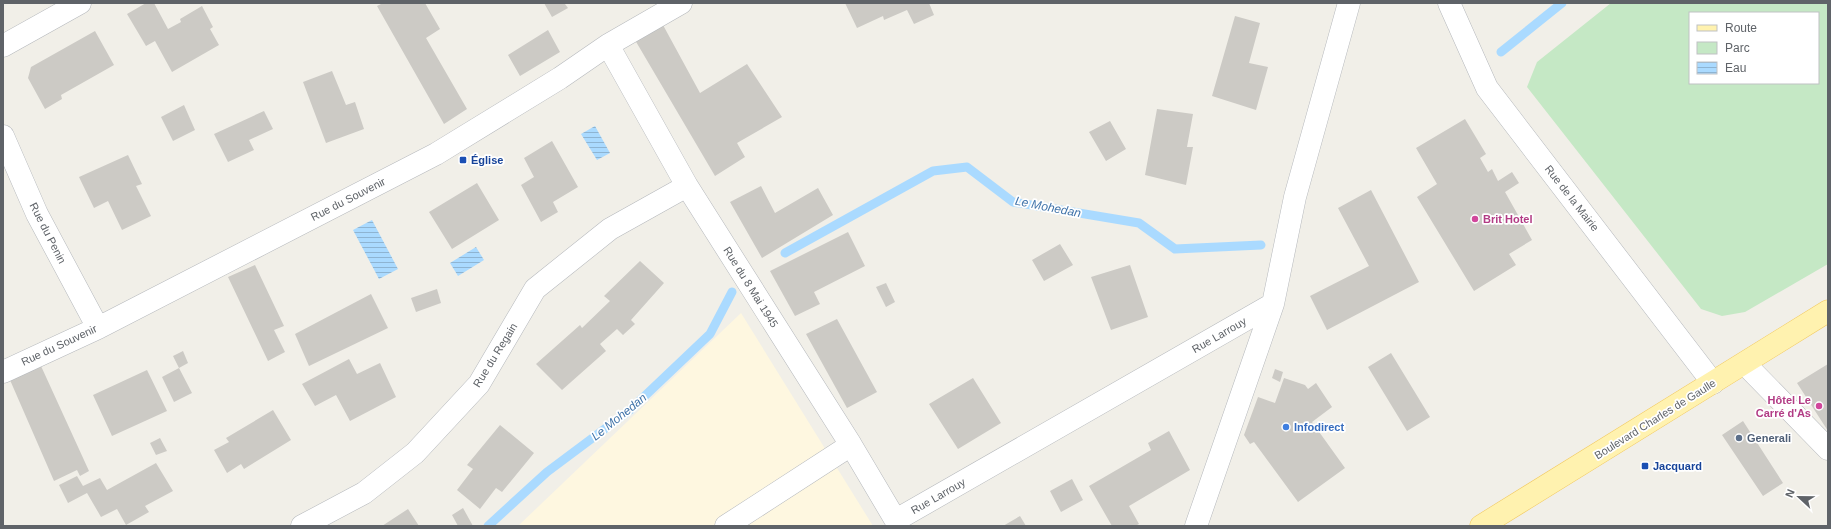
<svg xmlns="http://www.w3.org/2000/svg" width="1831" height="529" viewBox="0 0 1831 529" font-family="Arial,sans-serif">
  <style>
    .commercial { fill: #fef7e0 }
    .green { fill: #c5e8c5; fill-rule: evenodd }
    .water { fill: url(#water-rules) }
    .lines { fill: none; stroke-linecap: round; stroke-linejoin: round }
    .stream { stroke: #aadaff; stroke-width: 9 }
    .building { fill: #cccac5 }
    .minor-casing { stroke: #b5b8bc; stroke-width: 23 }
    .major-casing { stroke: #f2c960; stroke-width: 23 }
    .minor { stroke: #fff; stroke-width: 22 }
    .major { stroke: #fff2af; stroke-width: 22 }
    .transit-dot { fill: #1a4fb4; stroke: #fff; stroke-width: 1.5 }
    .hotel-dot { fill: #d1479c; stroke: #fff; stroke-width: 1.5 }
    .shop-dot { fill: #3f7fe0; stroke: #fff; stroke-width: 1.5 }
    .service-dot { fill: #5c6f8a; stroke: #fff; stroke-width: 1.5 }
    .labels { text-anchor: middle; stroke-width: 3.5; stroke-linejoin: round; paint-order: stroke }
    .transit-label { font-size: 11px; font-weight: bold; fill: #164399; stroke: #fff; text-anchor: start }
    .street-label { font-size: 11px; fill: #5f6368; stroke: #fff }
    .hotel-label { font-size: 11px; font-weight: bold; fill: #b23c85; stroke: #fff; text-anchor: start }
    .shop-label { font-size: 11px; font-weight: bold; fill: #366cbe; stroke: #fff; text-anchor: start }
    .service-label { font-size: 11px; font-weight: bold; fill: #4e5e75; stroke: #fff; text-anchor: start }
    .water-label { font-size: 12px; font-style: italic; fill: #4174aa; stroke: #fff }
  </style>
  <defs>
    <pattern id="water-rules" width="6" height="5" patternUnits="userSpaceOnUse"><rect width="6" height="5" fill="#aadaff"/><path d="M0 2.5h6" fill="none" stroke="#8eb4d2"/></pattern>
  </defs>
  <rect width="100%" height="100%" fill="#f1efe8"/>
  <path class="commercial" d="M741,313L873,526H518Z"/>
  <path class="green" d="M1611,3H1828V264L1745,312L1722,316L1701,309L1527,87L1537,62ZM1690,13H1818V83H1690Z"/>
  <path class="water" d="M595,126L610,153L597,160L581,134Z
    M372,220L398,269L379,279L353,230Z
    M476,247L484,260L458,276L450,263Z"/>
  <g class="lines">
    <path class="stream" d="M1501,52L1562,3
      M785,253L933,171L967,167L1013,202L1139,223L1175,249L1261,245
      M488,526L547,472L630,410L710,334L732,292"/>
  </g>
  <path class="building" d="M146,3H154L168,29L181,22L180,19L202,6L213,27L210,29L219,45L172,72L155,41L146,46L127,14Z
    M383,3H425L440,29L426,38L467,109L444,124L377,6Z
    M544,3H567L565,4L568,8L552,17Z
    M845,3H929L934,15L914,24L907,10L884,20L883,16L857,28Z
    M1235,16L1260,23L1249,63L1268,67L1256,110L1212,96Z
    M663,25L700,93L747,64L782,117L737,143L745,157L715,176L635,40Z
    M548,30L560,52L520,76L508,55Z
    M95,31L114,65L61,95L62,99L45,109L28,78L31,67Z
    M332,71L346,105L355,102L364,129L326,143L303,82Z
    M184,105L195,130L173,141L161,117Z
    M1157,109L1193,114L1187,147H1193L1186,185L1145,175Z
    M264,111L273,129L249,140L254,150L228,162L214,134Z
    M1465,119L1486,154L1480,158L1488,172L1492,169L1498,181L1512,172L1519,183L1505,192L1532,240L1509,254L1516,265L1474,291L1417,197L1437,184L1416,148Z
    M1110,121L1126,149L1106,161L1089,132Z
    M552,141L578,187L553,202L558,212L541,222L521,185L534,177L524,158Z
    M128,155L142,184L136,186L151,216L122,230L108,201L94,208L79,177Z
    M477,183L499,220L452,249L429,212Z
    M761,186L775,213L818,188L833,215L762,258L730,202Z
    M1371,190L1419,282L1327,330L1310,296L1369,266L1338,208Z
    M848,232L865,266L814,292L820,304L795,316L770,271Z
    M1060,244L1073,265L1044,281L1032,260Z
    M640,261L664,283L631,320L635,324L623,335L617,329L600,344L606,351L562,390L536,364L580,325L582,328L610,301L604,296Z
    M255,265L284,326L274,330L285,352L268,361L228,277Z
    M1130,265L1148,317L1111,330L1091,277Z
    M886,283L895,302L886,307L876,287Z
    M437,289L441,303L416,312L411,298Z
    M371,294L388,328L309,366L295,334Z
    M837,319L877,392L847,408L806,334Z
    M183,351L188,363L179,368L173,356Z
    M1391,353L1430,417L1407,431L1368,367Z
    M349,359L357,374L380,363L396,397L350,421L336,395L315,406L302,384Z
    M1828,364V431L1797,383Z
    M41,366L89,471L80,476L77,470L54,481L10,380Z
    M179,368L192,393L174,402L162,377Z
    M1275,369L1283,372L1280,382L1272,378Z
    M147,370L167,411L112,436L93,395Z
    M973,378L1001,423L958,449L929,404Z
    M1284,378L1305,385L1308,389L1316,383L1332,407L1312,422L1345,468L1298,502L1254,442L1250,444L1244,435L1258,397L1275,403Z
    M273,410L291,440L244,469L241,464L227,473L214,450L229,442L226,438Z
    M1743,421L1783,483L1763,496L1722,435Z
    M500,425L534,453L502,492L496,488L480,509L457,490L473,469L467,465Z
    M1169,431L1190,470L1129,506L1139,524L1135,526H1112L1089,486L1151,450L1148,443Z
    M160,438L167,451L156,455L150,443Z
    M156,463L173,491L145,506L149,512L126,525L117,509L101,517L87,493L68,503L59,485L77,476L83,486L100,478L107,490Z
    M1072,479L1083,500L1061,512L1050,491Z
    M463,508L473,526H458L452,515Z
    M408,509L419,526H382Z
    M1020,516L1026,526H1003Z"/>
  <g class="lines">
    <defs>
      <path id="minor" d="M1449,3L1487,88L1713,383
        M608,45L687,186L851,445L899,526
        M3,46L80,3
        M3,136L37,214L98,328
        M1745,364L1828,449
        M3,372L98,328L436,154L560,78L608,45L681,3
        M896,520L1273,304L1295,197L1349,3
        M302,526L364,493L415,453L479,384L535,289L610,229L687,186
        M726,526L851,445
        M1196,526L1273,304"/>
      <path id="major" d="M1481,526L1828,311"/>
    </defs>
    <use href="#minor" class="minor-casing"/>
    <use href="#major" class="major-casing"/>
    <use href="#minor" class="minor"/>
    <use href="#major" class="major"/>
  </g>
  <g class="transit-dot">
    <rect x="459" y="156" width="8" height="8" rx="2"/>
    <rect x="1641" y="462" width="8" height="8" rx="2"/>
  </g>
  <g class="hotel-dot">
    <circle cx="1475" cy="219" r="4"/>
    <circle cx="1819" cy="406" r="4"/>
  </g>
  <circle class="shop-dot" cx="1286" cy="427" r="4"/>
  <circle class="service-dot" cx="1739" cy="438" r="4"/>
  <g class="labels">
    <g class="transit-label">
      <text x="471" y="164">Église</text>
      <text x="1653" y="470">Jacquard</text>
    </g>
    <g class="street-label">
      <text transform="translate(1572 198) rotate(52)" y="4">Rue de la Mairie</text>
      <text transform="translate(348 199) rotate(-27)" y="4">Rue du Souvenir</text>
      <text transform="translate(48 233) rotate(63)" y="4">Rue du Penin</text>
      <text transform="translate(751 287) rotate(58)" y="4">Rue du 8 Mai 1945</text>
      <text transform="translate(1219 335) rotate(-30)" y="4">Rue Larrouy</text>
      <text transform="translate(59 345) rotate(-25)" y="4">Rue du Souvenir</text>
      <text transform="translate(495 355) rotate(-58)" y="4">Rue du Regain</text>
      <text transform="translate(1655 419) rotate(-32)" y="4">Boulevard Charles de Gaulle</text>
      <text transform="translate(938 496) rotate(-30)" y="4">Rue Larrouy</text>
    </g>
    <g class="hotel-label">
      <text x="1483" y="223">Brit Hotel</text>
      <text x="1811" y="404" text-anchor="end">Hôtel Le<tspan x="1811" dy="13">Carré d'As</tspan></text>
    </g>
    <g class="shop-label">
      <text x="1294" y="431">Infodirect</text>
    </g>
    <g class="service-label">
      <text x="1747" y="442">Generali</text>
    </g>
    <g class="water-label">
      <text transform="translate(1048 207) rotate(11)" y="4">Le Mohedan</text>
      <text transform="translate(619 417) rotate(-39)" y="4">Le Mohedan</text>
    </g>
  </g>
  <rect width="1831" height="529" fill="none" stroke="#5f6368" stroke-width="8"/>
  <rect x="1689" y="12" width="130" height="72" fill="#ffffff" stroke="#bfc1c3"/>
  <rect x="1697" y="25" width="20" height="6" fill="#fff2af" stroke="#bfc1c3"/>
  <text x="1725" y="32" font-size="12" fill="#5f6368">Route</text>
  <rect x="1697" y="42" width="20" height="12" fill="#c5e8c5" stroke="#bfc1c3"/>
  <text x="1725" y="52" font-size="12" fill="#5f6368">Parc</text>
  <rect x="1697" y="62" width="20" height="12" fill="url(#water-rules)" stroke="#bfc1c3"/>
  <text x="1725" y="72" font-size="12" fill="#5f6368">Eau</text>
  <g transform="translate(1799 497) rotate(292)" stroke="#ffffff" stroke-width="3" paint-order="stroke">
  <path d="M0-3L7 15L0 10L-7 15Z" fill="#5f6368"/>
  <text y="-6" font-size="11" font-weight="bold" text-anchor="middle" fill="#5f6368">N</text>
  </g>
</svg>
